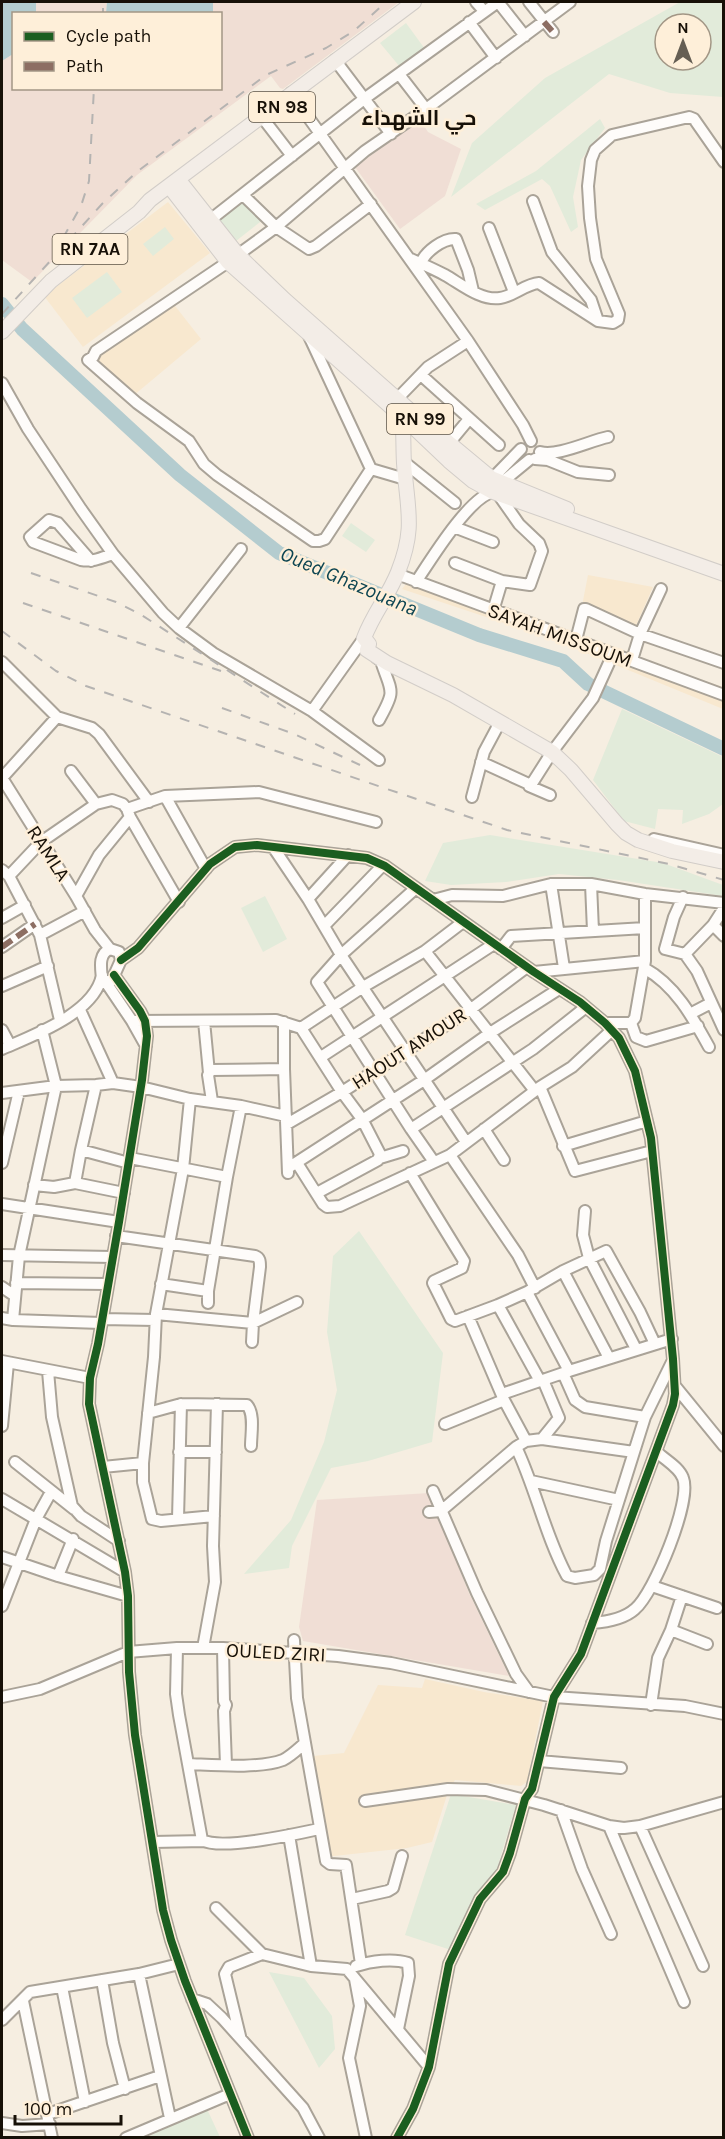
<svg xmlns="http://www.w3.org/2000/svg" width="725" height="2139" viewBox="0 0 725 2139" font-family="Karla,Cairo,sans-serif">
  <style>
    .built { fill: #f8e8cf }
    .industrial { fill: #f0ded4 }
    .medical { fill: #f0ded5 }
    .green { fill: #e2ebda; fill-rule: evenodd }
    .water { fill: #b4cccf }
    .lines { fill: none; stroke-linecap: round; stroke-linejoin: round }
    .river { stroke: #b4cccf; stroke-width: 14 }
    .minor-casing { stroke: #aaa398; stroke-width: 14 }
    .major-casing { stroke: #d2cdc8; stroke-width: 16 }
    .minor { stroke: #fefcfa; stroke-width: 10 }
    .major { stroke: #f3ede7; stroke-width: 14 }
    .rail { stroke: #b5b3b1; stroke-width: 2; stroke-dasharray: 10 10; stroke-linecap: butt }
    .quiet { stroke: #8d6e63; stroke-width: 6; stroke-dasharray: 12 6; stroke-linecap: butt }
    .cycleway-casing { stroke: #feefd9; stroke-width: 11 }
    .cycleway { stroke: #1b5e20; stroke-width: 8 }
    .labels { text-anchor: middle; stroke-width: 5; stroke-linejoin: round; paint-order: stroke }
    .shield { fill: #feefd9; stroke: #5c5346; stroke-width: 1.5 }
    .shield-label { font-size: 18px; font-weight: bold; fill: #171007 }
    .street-label { font-size: 20px; fill: #171007; stroke: #feefd9 }
    .neighbourhood-label { font-size: 21px; font-weight: bold; fill: #171007; stroke: #feefd9 }
    .water-label { font-size: 21px; font-style: italic; fill: #0d4552; stroke: #feefd9 }
  </style>
  <rect width="100%" height="100%" fill="#f6eee1"/>
  <path class="built" d="M168,202L210,253L83,347L44,296Z
    M172,302L201,339L133,396L91,358Z
    M588,575L653,587L635,628L582,606Z
    M410,579L723,687V709L555,640L402,589Z
    M425,1679L484,1692L543,1701L527,1782L521,1786L455,1780L448,1792L432,1842L407,1848L325,1857L313,1756L344,1753L378,1685L422,1688Z"/>
  <path class="industrial" d="M36,2H107L106,13H36Z
    M213,2H399L283,89L280,88L271,76L137,175L32,282L2,260V61L13,54L14,88H220V14L213,13Z"/>
  <path class="medical" d="M420,120L428,132L461,149L445,196L400,229L355,167Z
    M429,1493L469,1593L509,1676L303,1641L299,1627L317,1500Z"/>
  <path class="green" d="M680,2H723V97L670,93L609,74L451,197L472,143L545,78ZM665,24H701V60H665Z
    M406,23L425,49L400,67L380,43Z
    M600,119L605,128L581,160L573,197L578,227L571,232L550,186L542,179L485,210L476,204L536,171Z
    M242,201L264,219L236,241L218,221Z
    M165,227L174,239L153,256L143,244Z
    M107,272L122,292L87,318L72,298Z
    M351,523L375,540L366,552L342,536Z
    M622,709L723,757V804L709,814L682,824L683,810L658,809L655,829L624,821L593,780Z
    M490,835L663,863L723,885V896L618,880L559,874L506,882L451,885L425,881L443,843Z
    M265,896L287,939L263,952L241,908Z
    M359,1231L443,1353L432,1442L368,1461L331,1468L292,1546L289,1568L244,1574L291,1520L324,1442L337,1390L327,1332L333,1256Z
    M451,1794L516,1805L496,1872L481,1888L469,1908L451,1950L405,1935Z
    M269,1972L304,1978L332,2016L335,2049L319,2068Z
    M207,2109L220,2137L145,2138Z"/>
  <path class="water" d="M2,2H36V13L14,14L13,54L2,61Z
    M107,2H213V13H106Z"/>
  <g class="lines">
    <path class="river" d="M2,304L22,329L180,475L279,553L479,635L563,661L588,684L724,749"/>
    <defs>
      <path id="minor" d="M476,2L484,11
        M529,2L553,32
        M469,22L496,58
        M335,60L391,134
        M399,74L426,109
        M291,93L468,341L523,425L531,441
        M265,121L292,156
        M243,195L276,227L309,249L316,246L371,204
        M533,201L552,252L591,300L598,321
        M205,224L364,99L498,2L525,36
        M489,228L514,292
        M411,259C422,264 434,269 445,275C461,284 481,301 500,298C514,296 525,284 539,283L598,321L613,323L618,320L619,314L596,259L590,218L588,186L591,160L595,150L612,135L689,117L694,119L724,162
        M421,263C425,252 443,238 456,239L468,270L473,291
        M309,336L371,469L405,479
        M421,375L499,445
        M2,383L28,429L81,509L113,554L163,613L179,628L213,653L312,711L364,638
        M397,399L428,367L468,341
        M445,448L469,419
        M540,452C557,457 589,441 608,437
        M535,459L548,460L578,472L609,475
        M404,462L455,503
        M371,469L325,539L319,541H313L217,475L204,464L189,441L137,403L88,360L93,357L96,351L228,262L276,227L365,151L426,109L570,2
        M488,483L521,449
        M498,494L519,524L539,543L542,551L530,585L502,581
        M454,527L493,542
        M91,561L58,523L49,520L30,537L33,542L81,560C93,562 101,558 113,554
        M455,563L502,581L493,611
        M397,574L724,695
        M416,582C430,561 469,497 493,492L501,483L529,460
        M179,628L241,549
        M576,640L584,609H586L640,634L724,663
        M377,658L381,661C391,693 397,688 379,720
        M632,660L640,634L661,589
        M2,662L57,717L92,728L99,734L149,802
        M312,711L379,760
        M481,762L531,785L552,752L593,698L613,654
        M71,771L96,804
        M2,778L76,896L95,930L110,949
        M2,778L57,717
        M529,786L550,795
        M165,796L206,869
        M472,797L484,752L500,722
        M130,817L179,902
        M654,839L724,855
        M273,847L308,899L341,955L466,1142
        M2,870L9,876L41,842L96,804L112,800L123,804L127,809L165,796L259,792L376,822
        M9,876L40,935
        M551,884L564,968
        M591,884L593,931
        M416,888L341,955L317,982L411,1129L533,1049L586,1007
        M76,896L99,855L130,817L127,809
        M683,897L674,917L665,949L685,954
        M308,899L348,855
        M433,900L452,895L503,896L551,884H591L645,894L724,903
        M724,908L713,925L685,954L697,971L724,1030
        M2,918L25,905
        M713,925L724,936
        M324,926L383,865
        M2,947L35,924
        M110,949L119,952L121,960L112,980L109,982L102,979C101,968 98,954 110,949Z
        M501,949L511,936L645,928
        M425,951L535,1091
        M121,960L138,948L210,864L235,847L257,845L367,858L385,866L534,972L580,1002L605,1023L619,1038L635,1071L651,1138L673,1359L675,1394L673,1405L581,1654L554,1697L532,1789L525,1799L510,1853L503,1872L480,1899L449,1964L429,2067L413,2109L397,2138
        M644,968C675,985 692,1016 709,1047
        M534,972L645,961
        M114,975L140,1011L145,1021L147,1036L142,1080L119,1222L98,1344L90,1378L89,1404L125,1572L128,1596L129,1672L135,1735L163,1910L171,1940L185,1981L248,2138
        M105,981L132,1021L146,1046
        M2,986L48,966
        M80,1010L113,1083L141,1087L190,1099L241,1106L286,1116
        M690,1014L711,1003
        M60,1020L40,935L85,911
        M132,1021L276,1020L301,1028L363,987L425,951L463,922
        M204,1021L209,1073
        M605,1023H631L635,1018L645,961V894
        M631,1023L636,1037L646,1041L698,1026
        M301,1028L342,1092L362,1119L380,1154L378,1160L317,1193
        M2,1030L10,1045
        M2,1049C34,1035 95,1013 102,975
        M321,1057L494,944
        M284,1069L288,1173
        M96,1085L81,1150L129,1163
        M540,1087L575,1171L652,1151
        M2,1093L56,1086L96,1085L113,1083
        M212,1101L208,1075L211,1070L284,1069V1022
        M287,1124L342,1092L471,1009L527,967
        M411,1129L434,1162
        M484,1129L504,1160
        M563,1146L647,1121
        M81,1150L75,1183L124,1193
        M450,1155L518,1255L535,1288
        M130,1158L227,1177L208,1291V1303
        M380,1158L403,1151
        M2,1163L19,1091
        M297,1163L323,1204L327,1207L340,1206L450,1155L540,1087L572,1067L612,1030
        M288,1168L424,1080L490,1033L559,989
        M410,1173L464,1261L462,1268L434,1281L433,1283L451,1319L455,1321L498,1305L540,1381
        M227,1177L241,1106
        M34,1185L54,1187L75,1183
        M2,1204L119,1222
        M585,1211L583,1235L589,1258L636,1349
        M116,1236L255,1256C260,1258 260,1261 260,1267L253,1323L156,1314L183,1169L190,1099
        M2,1255L112,1257
        M563,1271L609,1358
        M16,1283L107,1284
        M161,1284L208,1291
        M2,1287L15,1296
        M527,1292L569,1371
        M498,1305L527,1292L563,1271L606,1251L640,1312L655,1344
        M468,1316L504,1400L526,1441
        M2,1318L13,1320L19,1256L56,1086L42,1030
        M102,1319L155,1320
        M13,1320L101,1323
        M252,1342L253,1323L297,1302
        M2,1361L90,1378
        M48,1371L52,1417L72,1506L81,1516L119,1541
        M563,1373L575,1400L585,1407L645,1417
        M675,1386L724,1446
        M502,1394L569,1371L672,1339
        M148,1413L181,1404L247,1405C255,1414 251,1434 251,1446
        M445,1424L504,1400
        M2,1426L8,1363
        M542,1439L559,1418L543,1380
        M516,1447C536,1489 545,1535 567,1576L575,1578L594,1575L600,1569L606,1541L645,1417L672,1362
        M179,1452H216
        M15,1462L74,1509
        M143,1463V1482L152,1519L161,1521L214,1516
        M103,1467L143,1463L154,1357L156,1314
        M531,1481L619,1500
        M433,1491L477,1593L516,1674L529,1692
        M2,1499L125,1572
        M429,1512L441,1511L516,1447L526,1441L542,1439L634,1452
        M178,1518L181,1404
        M2,1557L58,1576L128,1596
        M58,1576L73,1539
        M652,1586L717,1608
        M2,1606L36,1519L51,1492
        M592,1623C606,1622 624,1619 635,1609C654,1593 692,1501 683,1478C679,1467 665,1460 657,1452
        M671,1630L707,1644
        M294,1640L297,1698L326,1861L330,1864L346,1865L361,1964
        M177,1648L176,1694L179,1715L202,1840C222,1851 295,1834 319,1829
        M203,1648L215,1582L213,1546L217,1404
        M223,1648L224,1701L226,1705L224,1711L226,1765
        M2,1697L40,1689L128,1652L177,1648H223L338,1656L391,1663L554,1697L685,1706L724,1714
        M651,1705L658,1658L671,1630L682,1596
        M539,1761L621,1768
        M188,1764C214,1765 259,1769 283,1760C291,1756 299,1748 305,1743
        M365,1801L448,1789L486,1790L544,1805L609,1826L624,1828L640,1826L724,1802
        M561,1810L582,1869L611,1934
        M609,1826L684,2002
        M640,1826L703,1966
        M289,1835L311,1966
        M153,1842L204,1841
        M352,1899L388,1891L393,1888L402,1856
        M216,1908L262,1954L311,1966L347,1969L429,2067
        M356,1966C371,1961 393,1958 408,1963L409,1976L398,2029
        M139,1974L170,2118
        M355,1979L360,2006L349,2058L366,2138
        M102,1980L113,2043L125,2089
        M62,1987L85,2102
        M192,1999L207,2004L222,2018L303,2108L319,2138
        M23,2001L52,2138
        M2,2020L30,1992L139,1974L179,1964
        M240,2036L225,1974L229,1967L262,1954
        M48,2114L160,2076
        M2,2123L22,2126L50,2124
        M126,2138L230,2094"/>
      <path id="major" d="M178,179L238,255L285,300L414,414L491,478L567,509
        M169,186L228,262L409,423L449,461L473,481L493,492L724,574
        M2,332L51,281L139,212L150,200L414,2
        M403,413L402,417C404,433 403,448 404,463C407,509 416,527 398,572C389,595 373,614 364,638L369,644L367,650L387,663L453,695L552,752L571,770L617,824L626,833L638,840L672,851L724,862"/>
    </defs>
    <use href="#minor" class="minor-casing"/>
    <use href="#major" class="major-casing"/>
    <use href="#minor" class="minor"/>
    <use href="#major" class="major"/>
    <path class="rail" d="M103,14V8
      M63,238L81,206L89,181L94,88
      M2,314L102,204L138,171L266,75L326,48L354,31L386,2
      M31,573L116,602L140,614L295,714
      M23,603L221,671
      M2,631L56,671L86,686L507,830L669,864L724,880
      M222,708L294,734L360,765"/>
    <path class="quiet" d="M544,22L553,32
      M2,947L35,924"/>
    <defs>
      <path id="cycleway" d="M121,960L138,948L210,864L235,847L257,845L367,858L385,866L534,972L580,1002L605,1023L619,1038L635,1071L651,1138L673,1359L675,1394L673,1405L581,1654L554,1697L532,1789L525,1799L510,1853L503,1872L480,1899L449,1964L429,2067L413,2109L397,2138
        M114,975L140,1011L145,1021L147,1036L142,1080L119,1222L98,1344L90,1378L89,1404L125,1572L128,1596L129,1672L135,1735L163,1910L171,1940L185,1981L248,2138"/>
    </defs>
    <use href="#cycleway" class="cycleway-casing"/>
    <use href="#cycleway" class="cycleway"/>
  </g>
  <g class="labels">
    <g class="shield">
      <rect x="249" y="92" width="66" height="30" rx="4.5"/>
      <rect x="52.5" y="234" width="75" height="30" rx="4.5"/>
      <rect x="387" y="404" width="66" height="30" rx="4.5"/>
    </g>
    <g class="shield-label">
      <text x="282" y="113">RN 98</text>
      <text x="90" y="255">RN 7AA</text>
      <text x="420" y="425">RN 99</text>
    </g>
    <g class="street-label">
      <text transform="translate(560 635) rotate(20)" y="7">SAYAH MISSOUM</text>
      <text transform="translate(49 853) rotate(57)" y="7">RAMLA</text>
      <text transform="translate(409 1048) rotate(-33)" y="7">HAOUT AMOUR</text>
      <text transform="translate(276 1652) rotate(3)" y="7">OULED ZIRI</text>
    </g>
    <g class="neighbourhood-label">
      <text x="419" y="125">حي الشهداء</text>
    </g>
    <g class="water-label">
      <text transform="translate(349 581) rotate(23)" y="7">Oued Ghazouana</text>
    </g>
  </g>
  <rect width="725" height="2139" fill="none" stroke="#171007" stroke-width="6"/>
  <rect x="12" y="12" width="210" height="78" fill="#feefd9" stroke="#a29685" stroke-width="1.5"/>
  <rect x="24" y="32" width="30" height="9" fill="#1b5e20" stroke="#a29685" stroke-width="1.5"/>
  <text x="66" y="42" font-size="18" fill="#171007">Cycle path</text>
  <rect x="24" y="62" width="30" height="9" fill="#8d6e63" stroke="#a29685" stroke-width="1.5"/>
  <text x="66" y="72" font-size="18" fill="#171007">Path</text>
  <g transform="translate(683 42)"><circle r="28" fill="#feefd9" stroke="#a29685" stroke-width="1.5"/>
  <path d="M0-4.5L10 22L0 15L-10 22Z" fill="#655e53"/>
  <text y="-9" font-size="16" font-weight="bold" text-anchor="middle" fill="#171007">N</text>
  </g>
  <path d="M15 2115v9h106v-9" fill="none" stroke="#171007" stroke-width="3"/>
  <text x="24" y="2115" font-size="18" fill="#171007" stroke="#feefd9" stroke-width="4.5" paint-order="stroke">100 m</text>
</svg>
